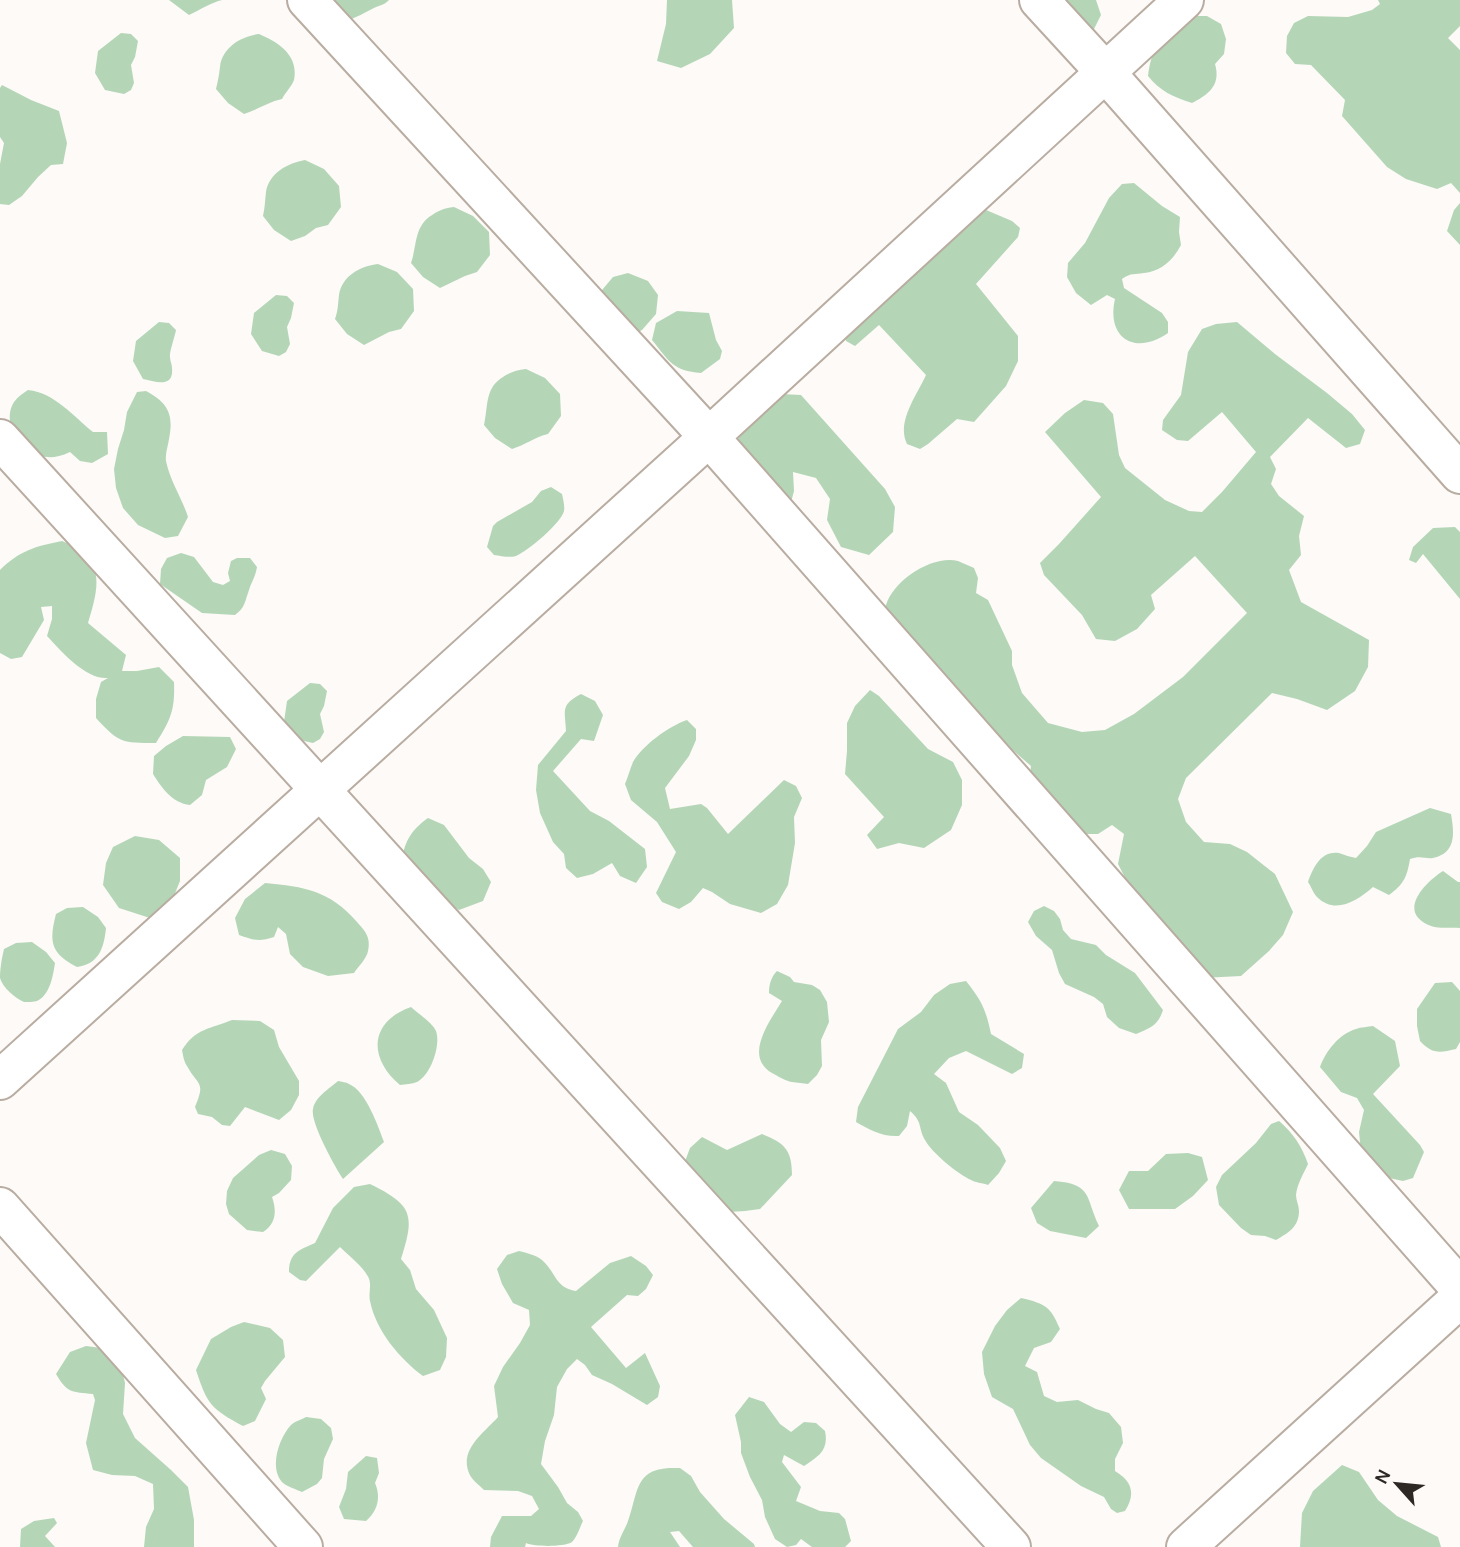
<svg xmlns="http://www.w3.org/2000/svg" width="1460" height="1547" viewBox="0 0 1460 1547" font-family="Karla,sans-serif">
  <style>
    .forest { fill: #b4d6b6 }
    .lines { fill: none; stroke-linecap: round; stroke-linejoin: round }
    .street-casing { stroke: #b9aca1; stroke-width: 42 }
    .secondary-casing { stroke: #b9aca1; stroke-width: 42 }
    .street { stroke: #fff; stroke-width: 38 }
    .secondary { stroke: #fff; stroke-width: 38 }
  </style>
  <rect width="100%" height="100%" fill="#fdfaf8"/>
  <path class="forest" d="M169,0H222C210,3 200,10 189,15Z
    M324,0H389C383,6 379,5 372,9C364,13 357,17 349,20Z
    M667,0H732L734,28L710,54L681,68L657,61L666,24Z
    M1025,0H1096L1101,15L1092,33Z
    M1378,0H1460V26L1448,38L1460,50V193L1451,183L1437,189L1406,179L1387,167L1342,116L1345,100L1311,65L1295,64L1286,53L1287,36L1294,23L1308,16L1348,17L1372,10L1380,4Z
    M1190,16H1207L1221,24L1226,39L1224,54L1215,64C1221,85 1209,94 1192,103C1173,97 1160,91 1148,76C1152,42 1165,36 1190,16Z
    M121,33L131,34L138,41L135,57L131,65L134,83L131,90L124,94L105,90L95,73L98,51Z
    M259,34C278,42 299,55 294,80C292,86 285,93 282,99C268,102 257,110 244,114L228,103L216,89C218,81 219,75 220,67C222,47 242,36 259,34Z
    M2,85L31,100L59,111L67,143L63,164L51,165L38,177L22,196L9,205L0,204V164L4,143L0,137V88Z
    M305,160L324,169L339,186L341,207L328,225L316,228L305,236L291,241L274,230L263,216C265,207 265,200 266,192C269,173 288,163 305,160Z
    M1134,183L1162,206L1180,217L1179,232L1181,245C1173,260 1162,271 1144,273C1134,275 1132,272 1122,279L1124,288L1162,313L1168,322V333C1135,356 1106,338 1115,299L1107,295L1091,305L1076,293L1067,277L1068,263L1085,243L1109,198L1122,184Z
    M1460,203V245L1447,231L1454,210Z
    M454,207L473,216L489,232L490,255L477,272L465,276L440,288L423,277L411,263C417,246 414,229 429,217C438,211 443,208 454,207Z
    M986,210L1012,221L1020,228L1018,237L976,284L1018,336V361L1006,386L974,422L957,419L928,444L920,449L907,444C896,422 917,395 926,375L879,325L855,346L846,341V326L969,219Z
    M378,264L397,272L413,289L414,311L401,329L389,332L364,345L347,334L335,319C338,311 338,304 339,295C342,276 360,266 378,264Z
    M628,273L648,281L658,295L656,314L642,330L625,339L597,296L613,277Z
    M276,295L287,296L294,303L291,318L287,327L290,344L286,352L279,356L262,351L251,334L254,313Z
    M677,311L709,313L716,340L722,351L720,359L701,373C673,371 669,361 652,340L656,323Z
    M159,322L169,323L176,330C175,336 169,353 170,357C170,361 172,364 172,368C174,388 156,382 143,379L133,361L136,341Z
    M1237,322L1275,354L1327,393L1352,414L1365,430L1360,444L1346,448L1308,418L1270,457L1276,469L1271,484L1279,496L1304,516L1299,536L1301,555L1289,570L1301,602L1369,640L1368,667L1355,691L1327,710L1297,699L1272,693L1186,778L1178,799L1186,822L1204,842L1230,844L1247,852L1275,874L1293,912L1283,935L1269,951L1241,976L1202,978L1136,899L1118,864L1124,834L1112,825L1098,834H1070L1028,788L1031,766L1007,745L979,724L885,621C885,616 884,609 886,605C894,580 932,555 958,561C963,563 969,566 974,568L978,578L976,593L988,600L1012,651V665L1022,693L1048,723L1082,732L1105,730L1134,714L1183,677L1247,613L1195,556L1151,595L1155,609L1137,629L1115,641L1096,639L1082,615L1044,575L1040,563L1059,544L1101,497L1045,432L1065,413L1084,400L1103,403L1113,414L1119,455L1125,468L1165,500L1189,511L1202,512L1222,492L1256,452L1222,412L1188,441L1177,440L1162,430L1163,420L1181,395L1188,352L1202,329L1216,324Z
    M526,369L545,378L560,394L561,416L548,434C535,437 525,445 512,449L495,438L484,425C488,408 485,390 500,379C509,373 515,370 526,369Z
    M28,390C55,393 73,416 93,432H107L108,454L92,463L80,461L70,452C42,465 32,452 11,435C9,413 7,403 28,390Z
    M146,391C168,403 174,414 169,439C168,446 165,454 166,461C170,481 182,498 188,517L178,536L165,538L138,525L123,508L116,488L114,469L118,449L124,430L127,412L137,392Z
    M781,394L801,395L885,489L895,507L893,532L869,555L841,547L827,520L830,499L816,478L793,472L794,491L790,506L737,441L753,416Z
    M551,487L562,494C563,499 565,506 564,511C561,523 528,551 516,556C510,558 501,556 494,555L487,547L493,526L497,522L532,502L541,491Z
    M1455,527L1460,532V599L1423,554L1416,563L1409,560L1413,547L1433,528Z
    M62,541C69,544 77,547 83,552C105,571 95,599 88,623L126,655L122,671H137L159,667L174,682C175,710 171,719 156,743C122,743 119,743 96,718V699L101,682L108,678C86,680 61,651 47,636L52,619V606L41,607L44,620L22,657L11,659L0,653V570C19,551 36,546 62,541Z
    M181,553L194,557L213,582L223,585L230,581L228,573L231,561L237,558H250L257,567C255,578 252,581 249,590C245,601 245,608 235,615L202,613L160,584L161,569L167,558Z
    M310,683L320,684L327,691L324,706L320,714L324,732L320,739L313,743L295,739L284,722L287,701Z
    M870,690L879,696L928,749L953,762L962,780V805L951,830L924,848L899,843L877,849L867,835L884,817L845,774L847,751V723L855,706Z
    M581,694L595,701L603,715L594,741L581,739L553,771L590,811L609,821L645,849L647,867L636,883L620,876L612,863L593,874L577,878L566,868L564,854L553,842L540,813L536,790L538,765L566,731C565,710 560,705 581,694Z
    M687,720L696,729V740L689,756L665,788L670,809L701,804L707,808L728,834L784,780L796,786L802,798L794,817L795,843L788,885L777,904L761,913L730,904L712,892L703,888L691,902L679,909L662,902L656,893L676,852L657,822L631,800L625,784C628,777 630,769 633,762C643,745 669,726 687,720Z
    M183,736L230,737L236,749L227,767L206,780L202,795L190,805C172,803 162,788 153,774L154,756L166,746Z
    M1430,808L1451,814C1454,832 1457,853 1433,858C1424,859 1421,855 1410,859C1407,877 1404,884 1389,895L1373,887C1357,901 1335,915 1317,897C1313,893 1311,886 1308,882C1313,868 1321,850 1339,853C1345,855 1350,857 1356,858L1367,846L1376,832Z
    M428,818L444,825L469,858L483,869L491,882L483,901L459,910L432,892L402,864C403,843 411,830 428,818Z
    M135,836L159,840L180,858V881L169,908L153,919L119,908L103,885L106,863L113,847Z
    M1443,871L1458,882H1460V928C1451,927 1440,929 1431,926C1396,913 1424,883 1443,871Z
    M265,883C305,887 329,890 357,922C365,931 371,937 368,951C367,958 358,967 354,973L328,976L303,967L290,954L286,934L278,927L274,937C259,942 253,940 239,935L235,918L245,899Z
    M1044,906L1054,911L1060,919L1063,930L1071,939L1096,945L1106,955L1135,973L1163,1010C1158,1026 1150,1028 1136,1034L1119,1028L1107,1017L1103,1004L1094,997L1065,984L1059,973L1052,950L1036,936L1028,922L1034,911Z
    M83,907L98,917L106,928C104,948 99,964 77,967C50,953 49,941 56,914L67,908Z
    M32,942L46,952L55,963C53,976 50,995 37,1001C35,1002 26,1002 24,1002C15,998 3,988 0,978C0,969 2,957 4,949L16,943Z
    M777,971L790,977L794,982L812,985L820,990L827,1002L829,1022L821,1040L822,1066L817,1075L808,1084C803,1083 797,1083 792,1082C785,1081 778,1076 772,1073C743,1056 770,1021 782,1001L769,993C769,985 771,977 777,971Z
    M966,981C982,1001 986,1010 991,1034L1024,1054L1022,1068L1012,1074L966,1051L949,1058L934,1074L946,1083L959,1112L978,1125L1000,1148L1006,1161L999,1173L988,1185C983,1183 976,1183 971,1180C958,1174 932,1153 925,1140C918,1128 923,1122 910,1111L907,1126L899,1136C882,1137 870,1130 856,1122L858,1107L898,1029L921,1012L934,995L950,984Z
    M1452,982L1460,991V1042L1456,1049C1439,1053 1432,1054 1420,1041L1417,1026V1009L1435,983Z
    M411,1007C418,1014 432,1022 436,1031C441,1045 431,1075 417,1082C412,1084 405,1084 400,1085C368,1058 369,1022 411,1007Z
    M232,1020L260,1021L274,1030L279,1047L299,1081V1095L291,1110L279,1120L245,1107L230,1126L222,1125L212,1117L198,1114L195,1107C206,1081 198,1086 187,1066C184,1062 183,1055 182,1050C196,1028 210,1029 232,1020Z
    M1373,1026L1395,1041L1400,1066L1373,1094L1420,1145L1424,1152L1413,1178L1403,1181L1380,1176L1361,1152L1359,1132L1364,1110L1357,1098L1341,1092L1320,1067C1326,1051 1339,1034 1356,1029C1361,1027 1368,1027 1373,1026Z
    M338,1081C342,1082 346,1082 349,1084C366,1091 378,1126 384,1142L343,1179C335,1167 310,1122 313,1109C315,1097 329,1089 338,1081Z
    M1279,1121C1293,1133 1302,1146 1308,1164C1304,1173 1297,1184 1296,1195C1296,1200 1299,1206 1299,1211C1299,1227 1288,1233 1276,1240L1265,1236L1251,1235L1241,1228L1219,1205L1216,1187L1222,1175L1256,1143L1271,1124Z
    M762,1134C784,1143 792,1149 792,1175L760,1209L745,1211L729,1212L684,1164L690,1148L702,1137L727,1150Z
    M271,1150L285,1154L292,1166L291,1180L279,1193L272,1197C277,1211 276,1224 263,1232L247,1230L229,1214L226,1204L227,1191L233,1178L259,1155Z
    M1188,1153L1202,1157L1208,1180L1193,1196L1175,1209H1129L1119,1190L1129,1171H1148L1166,1154Z
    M1054,1181C1093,1184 1085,1197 1099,1226L1086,1238L1050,1231L1037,1223L1031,1208Z
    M370,1184C413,1205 415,1215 401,1259L410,1270L416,1289L434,1310L447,1338L446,1357L440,1370L423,1376C400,1359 376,1331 370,1301C368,1292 373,1283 367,1275C362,1266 348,1255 340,1247L306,1281L300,1280L289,1272C289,1253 299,1250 315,1243L333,1208L354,1187Z
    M519,1251C527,1253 536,1255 542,1260C556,1272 555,1288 576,1291L610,1263L631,1256L646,1266L653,1275L646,1289L638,1296L627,1295L591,1327L626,1368L645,1353L660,1386L658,1397L647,1405L612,1384L592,1375L585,1365L577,1359L567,1369L557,1387L554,1415L545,1441L541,1464L558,1487L567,1503L578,1512L583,1521C580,1527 577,1537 572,1542C564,1547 535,1547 526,1543L525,1547H490L491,1537L502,1516H531L539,1509L532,1496L518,1491L484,1490C479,1485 471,1479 469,1473C459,1449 485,1432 498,1417L494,1386L503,1367L520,1343L530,1325L529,1310L513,1303L502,1284L497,1269L507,1255Z
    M1021,1298C1046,1304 1050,1306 1060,1329L1051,1342L1034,1348L1025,1366L1037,1372L1044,1396L1057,1402L1078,1400L1096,1409L1109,1413L1121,1427L1123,1443L1115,1459V1471C1132,1481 1136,1494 1125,1511L1117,1513L1111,1509L1104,1497L1081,1486L1041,1458L1030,1445L1013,1409L992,1397L984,1374L982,1352L995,1326L1007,1310Z
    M244,1322L270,1328L283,1340L285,1357L265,1381L261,1388L266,1399L255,1421L243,1426C211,1409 207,1404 196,1370L211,1339L231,1327Z
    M86,1346L101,1348L121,1366L125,1383L123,1414L135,1438L171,1470L188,1487L194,1520V1547H144L146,1527L154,1509L153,1484L135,1476L112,1475L93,1470L86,1443L95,1400L93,1394C72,1392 67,1393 56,1374L70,1352Z
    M749,1397L764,1402L780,1424L791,1432L804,1422L816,1423L825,1431C829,1450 819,1456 804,1466L784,1455L782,1462L801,1487L796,1501L820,1511L839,1513L845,1519L851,1541L845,1547H812L801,1539L796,1545L787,1547L775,1539L765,1517L762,1500L750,1477L741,1453V1442L735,1415Z
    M306,1417L321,1419L331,1428L333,1439L324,1459L322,1478L317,1484L302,1492C296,1489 287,1487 282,1482C269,1467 279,1438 291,1425C295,1421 301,1420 306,1417Z
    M366,1456L377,1458L379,1473L375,1483C381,1497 378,1510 366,1521L344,1519L339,1507L346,1489L348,1472Z
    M1342,1465L1359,1472L1378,1500L1397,1516L1438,1537L1441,1547H1300L1302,1513L1313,1491Z
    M669,1468H680L691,1476L700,1492L724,1519L754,1544L755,1547H693L679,1531L670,1532L680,1547H618C619,1537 625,1530 628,1521C638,1494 634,1470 669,1468Z
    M54,1518L57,1523L45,1536L55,1547H20L21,1529L34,1521Z"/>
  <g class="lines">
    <defs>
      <path id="street" d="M1039,0L1106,73L1460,474
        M0,439L1011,1547
        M0,1080L709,437L1184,0
        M0,1207L303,1547
        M1186,1547L1460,1298"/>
      <path id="secondary" d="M307,0L709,437L1460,1288"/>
    </defs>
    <use href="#street" class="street-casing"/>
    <use href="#secondary" class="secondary-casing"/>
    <use href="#street" class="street"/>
    <use href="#secondary" class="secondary"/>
  </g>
  <g transform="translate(1397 1484) rotate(297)" stroke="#fdfaf8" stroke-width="5" paint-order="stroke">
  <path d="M0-5L12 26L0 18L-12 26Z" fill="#2d2824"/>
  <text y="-10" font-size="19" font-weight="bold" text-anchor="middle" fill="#2d2824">N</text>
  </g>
</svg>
